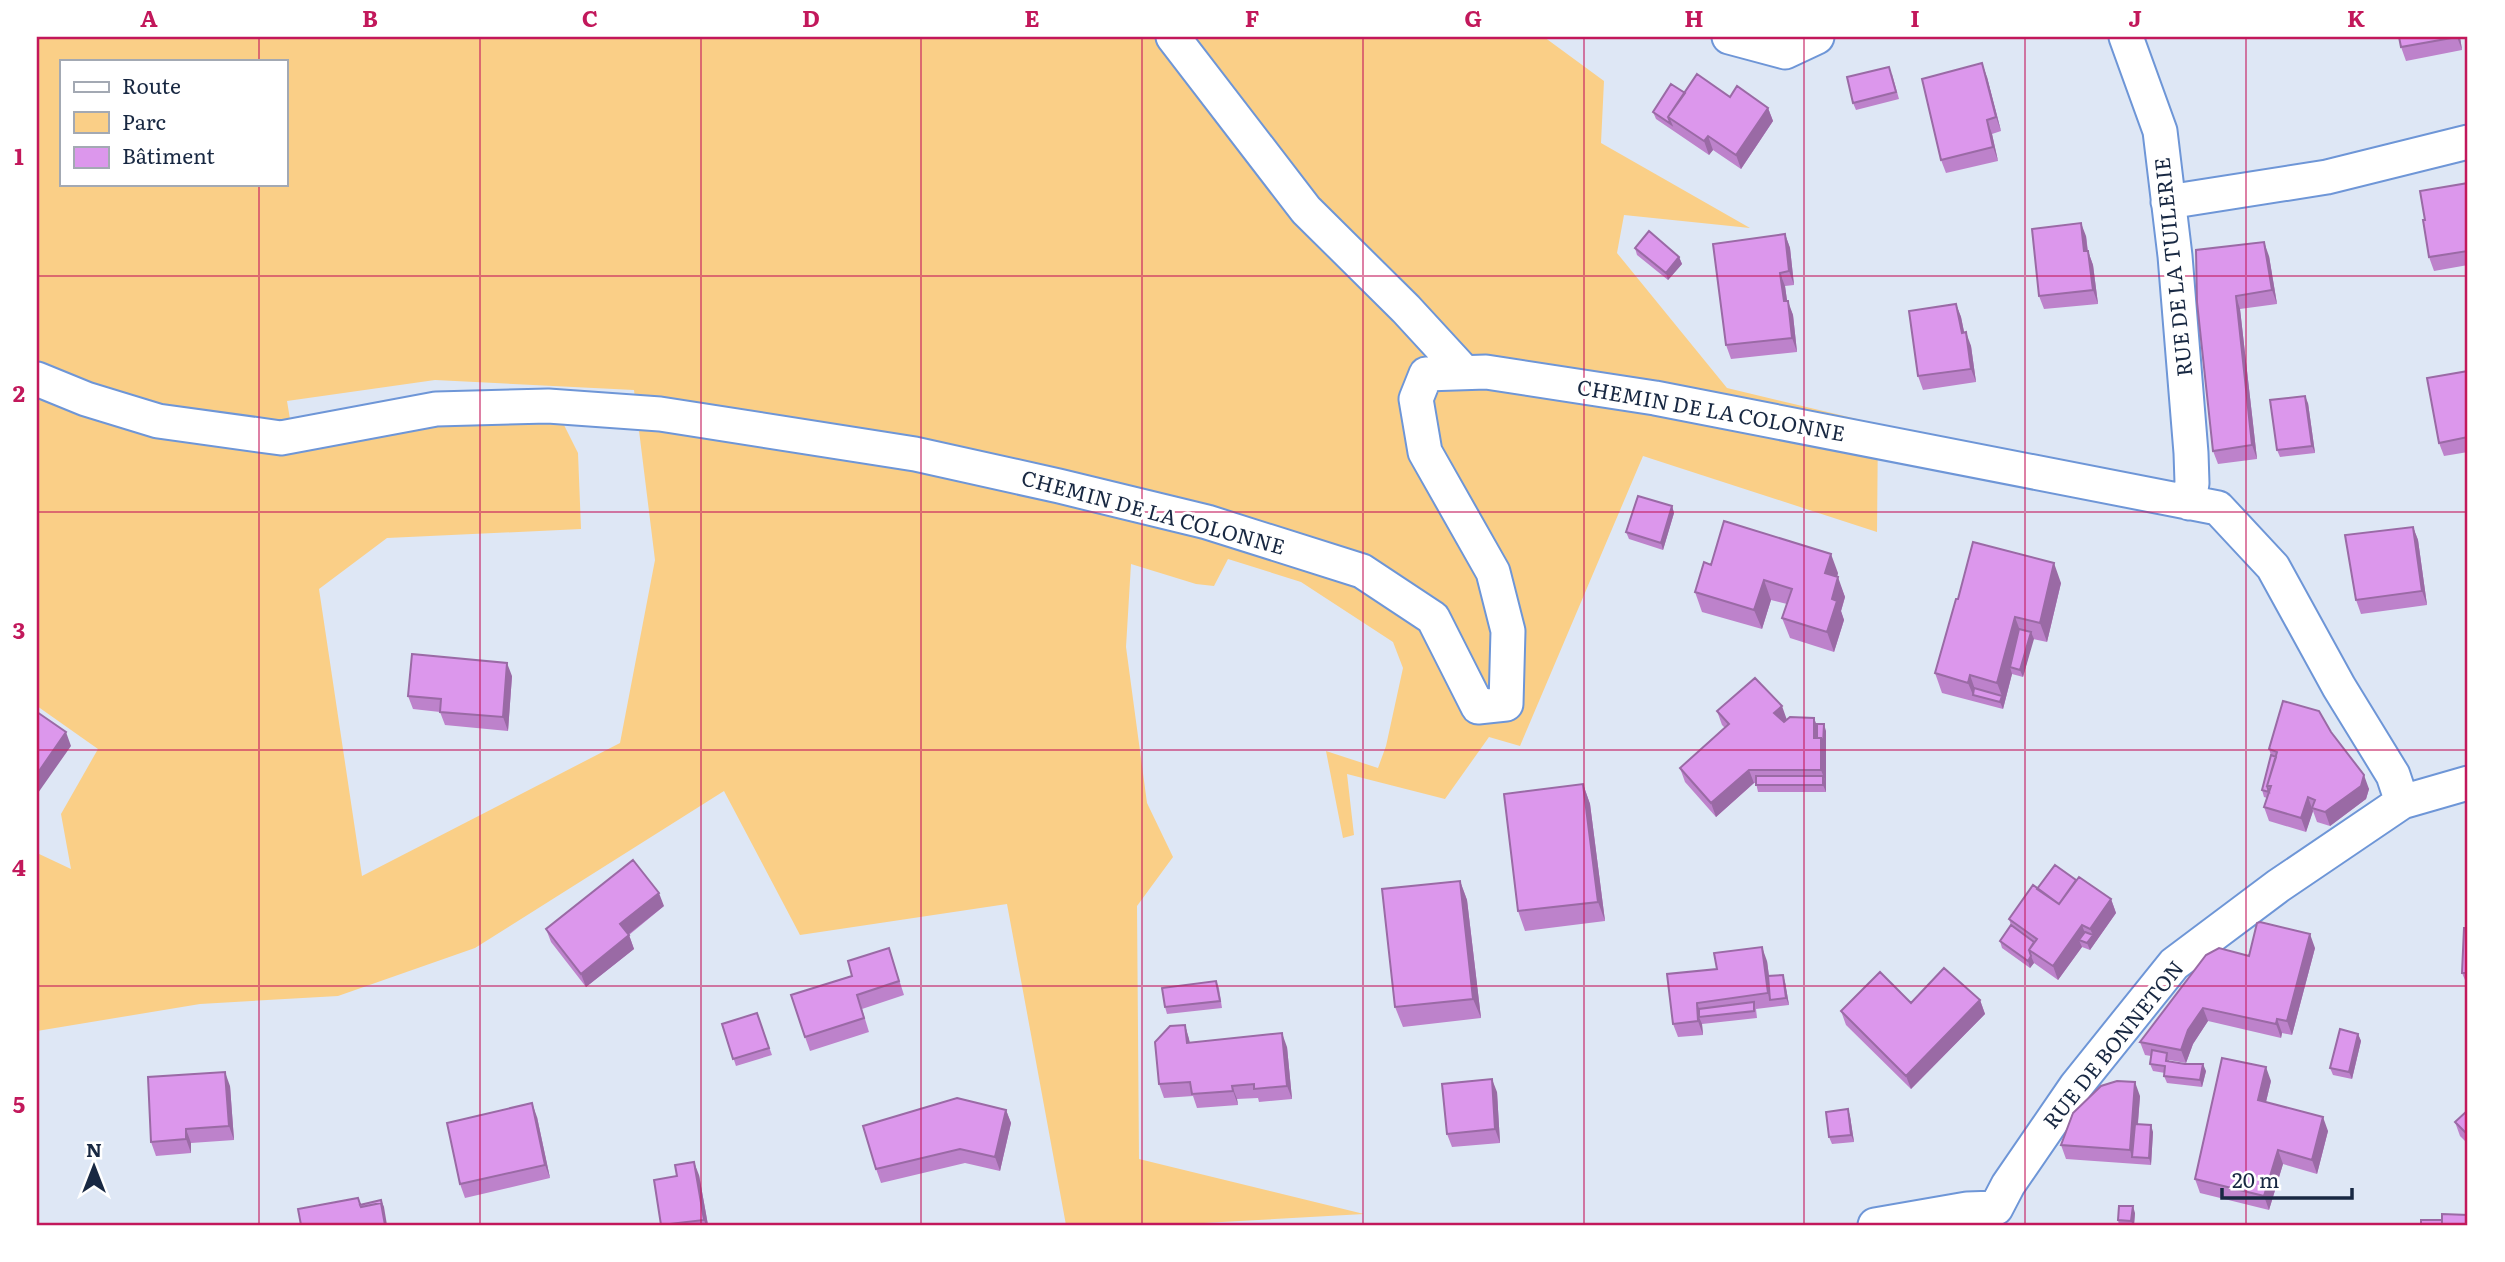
<svg xmlns="http://www.w3.org/2000/svg" width="2505" height="1262" viewBox="0 0 2505 1262" font-family="Literata,serif">
  <style>
    .green { fill: #facf87; fill-rule: evenodd }
    .lines { fill: none; stroke-linecap: round; stroke-linejoin: round }
    .street-casing { stroke: #6e96d7; stroke-width: 37 }
    .street { stroke: #fff; stroke-width: 33 }
    .wall { fill: #bd82cb }
    .shaded-wall { fill: #9a6aa5 }
    .building { fill: #dc97ec; stroke: #9a6aa5; stroke-width: 2 }
    .grid { fill: none; stroke: #c2185b; stroke-width: 2; stroke-opacity: 0.55 }
    .labels { text-anchor: middle; stroke-width: 6; stroke-linejoin: round; paint-order: stroke }
    .street-label { font-size: 21px; fill: #182842; stroke: #fff }
    .neatline { fill: none; stroke: #c2185b; stroke-width: 2.5 }
    .grid-label { font-size: 23px; text-anchor: middle; font-weight: bold; fill: #c2185b }
  </style>
  <rect width="100%" height="100%" fill="#dee7f5"/>
  <path class="green" d="M37,37H1544L1604,81L1601,143L1750,228L1624,215L1617,253L1727,388L1878,424L1877,532L1643,456L1520,746L1489,737L1445,799L1347,774L1354,835L1343,838L1326,751L1378,768L1386,746L1403,668L1393,642L1301,582L1228,559L1214,586L1196,584L1131,564L1126,647L1147,803L1173,857L1137,906L1139,1159L1364,1214L1167,1225H1066L1007,904L800,935L724,791L475,948L338,996L200,1004L37,1031V853L71,869L61,814L98,749L37,706ZM61,61H285V184H61ZM435,380L634,390L655,560L620,743L362,876L319,589L387,538L581,529L578,453L563,423L442,421L295,449L287,401Z"/>
  <g class="lines">
    <defs>
      <path id="street" d="M1173,37L1306,210L1406,309L1464,372
        M1729,37L1785,52L1817,37
        M2126,37L2160,131L2175,256L2191,453L2192,483L2189,503
        M2168,202L2327,177L2468,142
        M37,379L86,399L158,421L281,438L436,409L548,406L660,414L915,454L1059,486L1207,522L1362,571L1433,618L1478,707L1506,704L1508,631L1493,572L1425,452L1416,399L1426,374L1486,372L1655,398L2218,508L2273,567L2339,687L2393,775L2402,802
        M1996,1208L2008,1185L2076,1086L2174,964L2278,886L2402,802L2468,783
        M1875,1225L1967,1209L1996,1208"/>
    </defs>
    <use href="#street" class="street-casing"/>
    <use href="#street" class="street"/>
  </g>
  <path class="wall" d="M2399,37H2460L2462,50L2406,61L2401,47Z
    M1892,74L1899,99L1856,110L1853,103Z
    M1987,77L2001,131L1992,134L1998,161L1946,173L1941,160Z
    M1685,93L1730,97L1768,108L1773,121L1741,169L1713,150L1709,155L1656,119L1653,112Z
    M2468,183V265L2434,271L2429,257L2425,220Z
    M1785,234L1790,248L1794,285L1785,286L1787,301L1793,315L1797,352L1731,359L1726,345Z
    M2086,236L2088,251L2093,265L2098,304L2044,309L2039,296Z
    M1635,248L1679,257L1682,264L1668,280L1637,255Z
    M2269,256L2277,304L2240,309L2257,459L2218,464L2213,451L2197,302Z
    M1956,304L1961,317L1964,332L1971,346L1976,382L1923,390L1918,376Z
    M2468,371V452L2444,456L2439,443Z
    M2308,403L2315,453L2280,457L2277,450Z
    M1672,506L1674,513L1663,550L1629,539L1626,532Z
    M2413,527L2418,540L2427,605L2361,614L2356,600Z
    M1711,565L1838,573L1837,577L1845,597L1841,611L1844,620L1834,652L1790,638L1782,618L1787,604L1771,600L1762,629L1702,612L1695,592Z
    M2061,583L2047,642L2033,639L2023,677L2012,674L2003,709L1942,693L1935,673L1958,599Z
    M512,676L508,731L445,725L440,712L413,709L408,696Z
    M1717,711L1787,719L1817,724L1826,731V792H1758L1756,783H1754L1716,817L1685,782L1680,768L1725,728L1722,725Z
    M2331,732L2369,789L2366,799L2330,826L2317,822L2313,811L2306,832L2269,821L2264,807L2267,798L2264,797L2262,790L2271,755L2269,749Z
    M1583,784L1590,804L1605,921L1525,931L1518,911Z
    M2076,880L2111,899L2116,913L2090,950L2082,947L2058,980L2034,963L2030,968L2002,948L2000,941L2011,925L2009,919L2037,889Z
    M1460,881L1467,900L1481,1018L1403,1027L1395,1007Z
    M664,906L629,935L634,949L586,987L551,942L546,929Z
    M2468,928V980H2465L2462,973Z
    M889,948L904,995L862,1009L869,1032L810,1051L805,1037L852,976Z
    M2315,948L2292,1035L2282,1033L2281,1038L2208,1021L2193,1044L2186,1063L2169,1060V1061L2206,1071L2202,1087L2167,1083L2164,1076L2165,1073L2153,1071L2150,1064L2151,1056L2145,1055L2140,1042L2249,956Z
    M1767,961L1769,976L1785,982L1789,1005L1756,1009L1757,1018L1702,1024L1703,1035L1678,1037L1673,1024L1717,969Z
    M1216,981L1219,988L1222,1008L1167,1014L1165,1007Z
    M1980,1000L1985,1014L1911,1089L1846,1025L1841,1011L1911,1003Z
    M757,1013L772,1055L736,1066L722,1024Z
    M1185,1025L1190,1043L1287,1047L1292,1099L1259,1102L1258,1098L1237,1099L1238,1105L1197,1108L1193,1096L1164,1098L1159,1084Z
    M2358,1034L2361,1041L2352,1079L2333,1075L2330,1068Z
    M2271,1081L2266,1102L2328,1131L2317,1174L2283,1164L2269,1210L2200,1193L2195,1179Z
    M230,1086L234,1140L191,1143V1153L156,1156L151,1142Z
    M1497,1092L1500,1143L1452,1147L1447,1134Z
    M2140,1096L2138,1124L2153,1132L2151,1165L2066,1159L2061,1145Z
    M1848,1109L1850,1116L1854,1142L1832,1144L1829,1137Z
    M1006,1110L1011,1123L1000,1171L965,1163L881,1183L876,1169Z
    M2468,1110V1144L2460,1136L2455,1122Z
    M537,1117L550,1178L465,1198L460,1184Z
    M699,1175L708,1225H661Z
    M2135,1213L2134,1225H2119L2118,1220Z"/>
  <path class="shaded-wall" d="M2457,37H2460L2462,50Z
    M1982,63L1987,77L2001,131L1996,117Z
    M1768,108L1773,121L1741,169L1736,155Z
    M1987,120L1992,134L1998,161L1993,147Z
    M1708,136L1713,150L1709,155L1704,141Z
    M2081,223L2086,236L2089,265L2084,251Z
    M1785,234L1790,248L1794,285L1789,271Z
    M2264,242L2269,256L2277,304L2272,290Z
    M2088,251L2093,265L2098,304L2093,290Z
    M1679,257L1682,264L1668,280L1666,273Z
    M1780,273L1785,286L1789,314L1784,301Z
    M2236,296L2240,309L2257,459L2252,445Z
    M1788,301L1793,315L1797,352L1792,338Z
    M1956,304L1961,317L1967,346L1962,333Z
    M1966,332L1971,346L1976,382L1971,369Z
    M2305,396L2308,403L2315,453L2312,446Z
    M1672,506L1674,513L1663,550L1661,543Z
    M2413,527L2418,540L2427,605L2422,591Z
    M1831,554L1838,573L1833,592L1825,573Z
    M2054,563L2061,583L2047,642L2040,623Z
    M1838,577L1845,597L1841,611L1844,620L1834,652L1827,632L1832,599Z
    M1764,580L1771,600L1762,629L1754,610Z
    M2015,617L2022,636L2010,667L2012,674L2003,709L2000,702L2002,696L1997,683Z
    M2031,632L2034,639L2023,677L2020,670Z
    M507,663L512,676L508,731L503,717Z
    M1970,675L1977,695H1973L1968,683Z
    M1782,706L1787,720L1779,727L1774,713Z
    M1814,718L1819,731V744L1814,738Z
    M1824,724L1826,731V783L1821,770V738Z
    M66,732L71,746L38,793L37,789V774Z
    M1749,770L1754,783L1716,817L1711,803Z
    M2364,775L2369,789L2366,799L2330,826L2325,812Z
    M1823,776L1826,783V792L1823,785Z
    M1583,784L1590,804L1605,921L1598,902Z
    M2308,797L2313,811L2306,832L2301,818Z
    M1460,881L1467,900L1481,1018L1473,999Z
    M659,893L664,906L625,937L620,924Z
    M2111,899L2116,913L2090,950L2087,943L2093,935L2090,929Z
    M2082,925L2087,939L2079,940L2082,947L2058,980L2053,966Z
    M2310,934L2315,948L2292,1035L2287,1021Z
    M629,935L634,949L586,987L581,974Z
    M1762,947L1767,961L1772,1000H1770L1768,993Z
    M2031,956L2034,963L2030,968L2028,961Z
    M1783,975L1785,982L1789,1005L1786,998Z
    M1980,1000L1985,1014L1911,1089L1906,1076Z
    M1697,1003L1702,1017H1699L1702,1024L1703,1035L1698,1021Z
    M2203,1008L2208,1021L2193,1044L2186,1063L2181,1050L2188,1030Z
    M2277,1019L2282,1033L2281,1038L2276,1024Z
    M1185,1025L1189,1039L1192,1057L1187,1043Z
    M1282,1033L1287,1047L1292,1099L1287,1086Z
    M2358,1034L2361,1041L2352,1079L2349,1072Z
    M2203,1064L2206,1071L2202,1087L2200,1080Z
    M2266,1067L2271,1081L2263,1114L2258,1100Z
    M225,1072L230,1086L234,1140L229,1126Z
    M1492,1079L1497,1092L1500,1143L1495,1129Z
    M2135,1082L2140,1096L2135,1157H2132L2130,1150Z
    M1232,1086L1237,1099L1238,1105L1233,1091Z
    M532,1103L537,1117L550,1178L545,1165Z
    M1848,1109L1850,1116L1854,1142L1851,1135Z
    M1006,1110L1011,1123L1000,1171L995,1157Z
    M2323,1117L2328,1131L2317,1174L2312,1160Z
    M2151,1125L2153,1132L2151,1165L2149,1158Z
    M186,1129L191,1143V1153L186,1139Z
    M2278,1150L2283,1164L2269,1210L2264,1196Z
    M694,1162L699,1175L708,1225H706L704,1220Z
    M381,1200L384,1207L387,1225H385Z
    M2133,1206L2135,1213L2134,1225H2133L2131,1221Z"/>
  <path class="building" d="M2399,37H2457L2401,47Z
    M1982,63L1996,117L1987,120L1993,147L1941,160L1922,79Z
    M1889,67L1896,92L1853,103L1847,77Z
    M1697,74L1730,97L1737,86L1768,108L1736,155L1708,136L1704,141L1668,117Z
    M1671,84L1685,93L1668,117L1671,124L1653,112Z
    M2468,183V251L2429,257L2423,220H2425L2420,191Z
    M2081,223L2084,251H2088L2093,290L2039,296L2032,229Z
    M1649,231L1679,257L1666,273L1635,248Z
    M1785,234L1789,271L1780,273L1784,301H1788L1792,338L1726,345L1713,244Z
    M2264,242L2272,290L2236,296L2252,445L2213,451L2197,302L2196,250Z
    M1956,304L1962,333L1966,332L1971,369L1918,376L1909,311Z
    M2468,371V437L2439,443L2427,378Z
    M2305,396L2312,446L2277,450L2270,400Z
    M1638,496L1672,506L1661,543L1626,532Z
    M1724,521L1831,554L1825,573L1838,577L1832,599L1837,601L1827,632L1782,618L1792,589L1764,580L1754,610L1695,592L1704,562L1711,565Z
    M2413,527L2422,591L2356,600L2345,535Z
    M1973,542L2054,563L2040,623L2015,617L1997,683L1970,675L1968,683L1935,673L1956,599H1958Z
    M2019,629L2031,632L2020,670L2010,667Z
    M412,654L507,663L503,717L440,712L441,699L408,696Z
    M1755,678L1782,706L1774,713L1784,722L1790,717L1814,718V738H1821V770H1749L1711,803L1680,768L1729,724L1717,711Z
    M1974,688L2002,696L2000,702L1973,695Z
    M2283,701L2319,711L2331,732L2364,775L2361,786L2325,812L2312,808L2315,800L2308,797L2301,818L2264,807L2271,786H2267L2277,752L2269,749Z
    M37,712L66,732L37,774Z
    M1817,724H1824L1823,744L1821,738H1817Z
    M2271,755L2276,757L2267,786L2269,792L2262,790Z
    M1756,776H1823V785H1756Z
    M1583,784L1598,902L1518,911L1504,794Z
    M633,860L659,893L620,924L629,935L581,974L546,929Z
    M2055,865L2076,880L2059,904L2037,889Z
    M2079,877L2111,899L2090,929L2082,925L2053,966L2029,950L2037,939L2009,919L2033,885L2059,904Z
    M1460,881L1473,999L1395,1007L1382,889Z
    M2260,922L2310,934L2287,1021L2277,1019L2276,1024L2203,1008L2188,1030L2181,1050L2140,1042L2206,955L2219,948L2249,956L2257,923Z
    M2011,925L2034,942L2029,950L2031,956L2028,961L2000,941Z
    M2464,928H2468V973H2462Z
    M2085,932L2093,935L2087,943L2079,940Z
    M1762,947L1768,993L1697,1003L1698,1021L1673,1024L1667,974L1717,969L1714,953Z
    M889,948L899,981L857,995L864,1018L805,1037L791,995L852,976L848,961Z
    M1944,968L1980,1000L1906,1076L1841,1011L1880,972L1911,1003Z
    M1783,975L1786,998L1770,1000L1768,976Z
    M1216,981L1220,1001L1165,1007L1162,988Z
    M1754,1002V1011L1699,1017V1009Z
    M757,1013L769,1048L733,1059L722,1024Z
    M1185,1025L1187,1043L1282,1033L1287,1086L1254,1089V1084L1232,1086L1233,1091L1192,1094L1190,1082L1159,1084L1155,1042L1170,1026Z
    M2340,1029L2358,1034L2349,1072L2330,1068Z
    M2152,1050L2167,1053L2166,1061L2185,1064H2203L2200,1080L2164,1076L2165,1066L2150,1064Z
    M2222,1058L2266,1067L2258,1100L2323,1117L2312,1160L2278,1150L2264,1196L2195,1179Z
    M225,1072L229,1126L186,1129V1139L151,1142L148,1077Z
    M1492,1079L1495,1129L1447,1134L1442,1084Z
    M2117,1081L2135,1082L2130,1150L2061,1145L2073,1113L2101,1086Z
    M957,1098L1006,1110L995,1157L960,1149L876,1169L863,1126Z
    M532,1103L545,1165L460,1184L447,1123Z
    M1848,1109L1851,1135L1829,1137L1826,1112Z
    M2468,1110V1135L2455,1122Z
    M2135,1124L2151,1125L2149,1158L2132,1157Z
    M694,1162L704,1220L661,1225L654,1180L677,1176L675,1165Z
    M358,1198L361,1207L381,1203L385,1225H301L298,1209Z
    M381,1200L383,1210L381,1203L361,1207L360,1205Z
    M2119,1206H2133L2131,1221L2118,1220Z
    M2442,1214L2468,1215V1225H2442Z
    M2421,1220H2442V1225H2421Z"/>
  <path class="grid" d="M259,37V61M480,37V1225M701,37V1225M921,37V1225M1142,37V1225M1363,37V1225M1584,37V1225M1804,37V1225M2025,37V1225M2246,37V1225M259,184V1225M37,276H2468M37,512H2468M37,750H2468M37,986H2468"/>
  <g class="labels">
    <g class="street-label">
      <text transform="translate(2174 267) rotate(-96)" y="7">RUE DE LA TUILERIE</text>
      <text transform="translate(1711 411) rotate(10)" y="7">CHEMIN DE LA COLONNE</text>
      <text transform="translate(1153 513) rotate(15)" y="7">CHEMIN DE LA COLONNE</text>
      <text transform="translate(2114 1045) rotate(-51)" y="7">RUE DE BONNETON</text>
    </g>
  </g>
  <rect width="2505" height="1262" fill="none" stroke="#ffffff" stroke-width="77"/>
  <rect x="60" y="60" width="228" height="126" fill="#ffffff" stroke="#a3a9b3" stroke-width="2"/>
  <rect x="74" y="82" width="35" height="10" fill="#ffffff" stroke="#a3a9b3" stroke-width="2"/>
  <text x="122" y="94" font-size="21" fill="#182842">Route</text>
  <rect x="74" y="112" width="35" height="21" fill="#facf87" stroke="#a3a9b3" stroke-width="2"/>
  <text x="122" y="130" font-size="21" fill="#182842">Parc</text>
  <rect x="74" y="147" width="35" height="21" fill="#dc97ec" stroke="#a3a9b3" stroke-width="2"/>
  <text x="122" y="164" font-size="21" fill="#182842">Bâtiment</text>
  <g transform="translate(94 1167)" stroke="#ffffff" stroke-width="5" paint-order="stroke">
  <path d="M0-5L12 26L0 18L-12 26Z" fill="#182842"/>
  <text y="-10" font-size="19" font-weight="bold" text-anchor="middle" fill="#182842">N</text>
  </g>
  <path d="M2222 1188v10h130v-10" fill="none" stroke="#182842" stroke-width="3.5"/>
  <text x="2232" y="1188" font-size="21" fill="#182842" stroke="#ffffff" stroke-width="5" paint-order="stroke">20 m</text>
  <rect x="38" y="38" width="2428" height="1186" class="neatline"/>
  <g class="grid-label">
    <text x="149" y="27">A</text>
    <text x="370" y="27">B</text>
    <text x="590" y="27">C</text>
    <text x="811" y="27">D</text>
    <text x="1032" y="27">E</text>
    <text x="1252" y="27">F</text>
    <text x="1473" y="27">G</text>
    <text x="1694" y="27">H</text>
    <text x="1915" y="27">I</text>
    <text x="2135" y="27">J</text>
    <text x="2356" y="27">K</text>
    <text x="19" y="165">1</text>
    <text x="19" y="402">2</text>
    <text x="19" y="639">3</text>
    <text x="19" y="876">4</text>
    <text x="19" y="1113">5</text>
  </g>
</svg>
